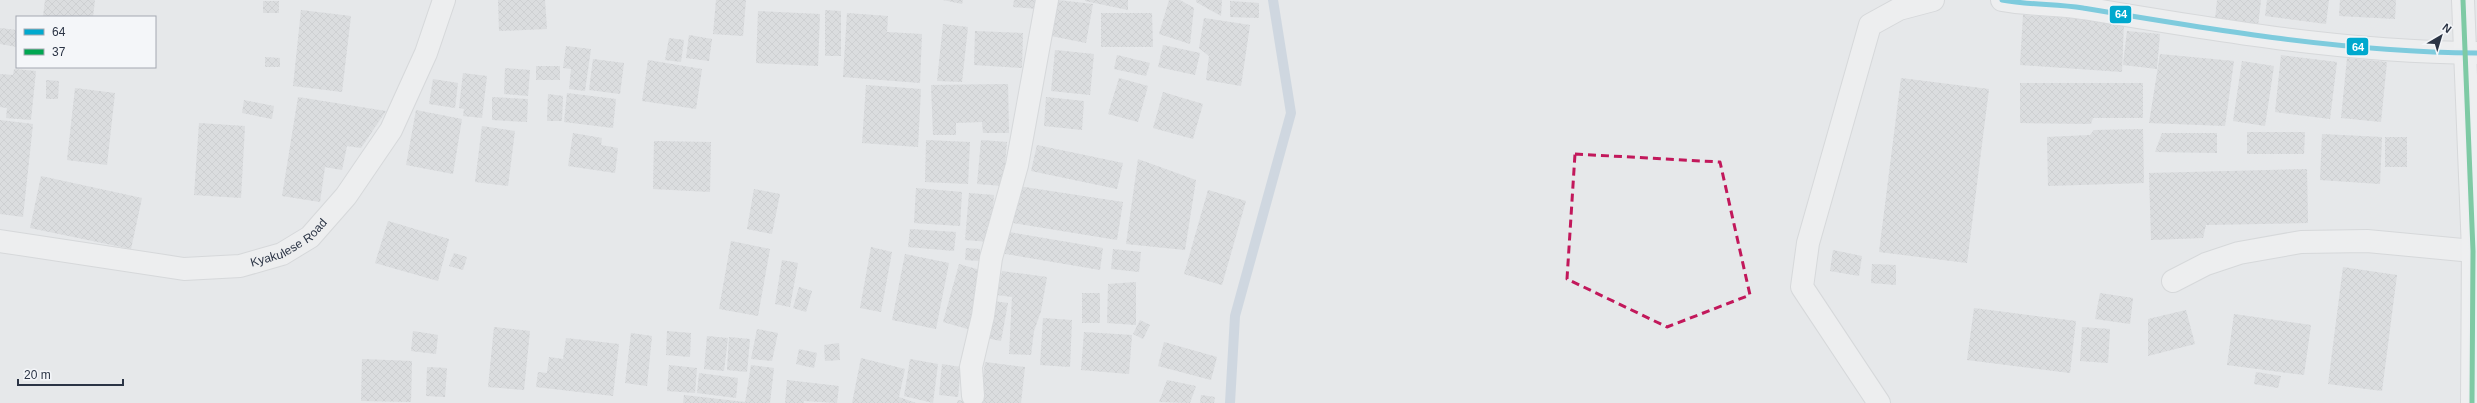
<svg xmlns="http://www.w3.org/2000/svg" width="2477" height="403" viewBox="0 0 2477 403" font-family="Helvetica,sans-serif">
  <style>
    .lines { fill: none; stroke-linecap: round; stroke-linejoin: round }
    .stream { stroke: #b4c4d5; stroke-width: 10 }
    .building { fill: url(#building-cross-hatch) }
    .street-casing { stroke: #c4c6c8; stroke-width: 24 }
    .secondary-casing { stroke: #c4c6c8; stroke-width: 24 }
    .street { stroke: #f5f6f7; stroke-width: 22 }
    .secondary { stroke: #f8f8f8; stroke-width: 22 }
    .bus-1-casing { stroke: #f4f6f9; stroke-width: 8 }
    .bus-2-casing { stroke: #f4f6f9; stroke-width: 8 }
    .bus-1 { stroke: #00a9ce; stroke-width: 5 }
    .bus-2 { stroke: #00a651; stroke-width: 5 }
    .marked { fill: none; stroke: #c2185b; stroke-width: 3; stroke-dasharray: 8 5; stroke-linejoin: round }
    .labels { text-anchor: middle; stroke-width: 3.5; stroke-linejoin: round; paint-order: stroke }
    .street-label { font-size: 12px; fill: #2b3445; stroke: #f4f6f9 }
    .line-badge { stroke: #f4f6f9; stroke-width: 1.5 }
    .badge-label { font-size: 11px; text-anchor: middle; font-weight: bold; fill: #fff }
  </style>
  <defs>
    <pattern id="building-cross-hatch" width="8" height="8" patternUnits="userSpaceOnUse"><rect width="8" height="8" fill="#ced0d3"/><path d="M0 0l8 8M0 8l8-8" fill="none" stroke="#b1b3b6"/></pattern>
  </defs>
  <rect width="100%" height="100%" fill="#e6e8ea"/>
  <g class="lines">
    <path class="stream" d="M1230,403L1235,316L1291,113L1273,0"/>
  </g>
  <path class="building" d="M45,0H95L93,17H43Z
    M498,0H545L547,29L499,31Z
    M716,0H746L743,36L713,34Z
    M943,0H963L962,4Z
    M1014,0H1040L1039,9L1013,7Z
    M1058,0L1093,4L1086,43L1051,36Z
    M1085,0H1128V10L1085,1Z
    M1169,0H1180L1194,8L1190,44L1159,34Z
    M1196,0H1222L1221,16L1196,2Z
    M2217,0H2261L2258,26L2215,20Z
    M2267,0H2329L2326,24L2265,16Z
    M2340,0H2396L2395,19L2339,16Z
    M263,1H279V13H263Z
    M1230,1L1259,3V18L1230,17Z
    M301,10L351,16L342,92L293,86Z
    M825,10L841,11V56H825Z
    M758,11L820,14L818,66L756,63Z
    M847,13L888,16L887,32L922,34L920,83L843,77Z
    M1101,13H1152L1153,47H1101Z
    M2023,15L2124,21L2122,72L2020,65Z
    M1204,18L1250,25L1241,86L1206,80L1209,56L1199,48Z
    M943,24L968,27L962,82L937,81Z
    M0,28L17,30V47L0,44Z
    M975,31L1023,33L1022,68L974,65Z
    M2127,31L2160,34L2157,69L2123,65Z
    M689,35L712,39L709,61L686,58Z
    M669,38L684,40L681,62L665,60Z
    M1163,45L1200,53L1195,75L1158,67Z
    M566,46L591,49L585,91L569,89L571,69L563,68Z
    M1055,50L1094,54L1090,95L1051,91Z
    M2160,54L2234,61L2225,126L2149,123Z
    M1117,55L1150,63L1146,76L1114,69Z
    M2281,55L2337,62L2330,119L2275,112Z
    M265,57L280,58V67H265Z
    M2347,58L2387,62L2381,122L2341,118Z
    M593,59L624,63L620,94L589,90Z
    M648,60L702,69L696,109L642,101Z
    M2242,61L2274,66L2265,126L2233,121Z
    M536,66H560V80H536Z
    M505,68L530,70L528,96L504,94Z
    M14,69L36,71L31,120L6,118L7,108L0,107V74L13,75Z
    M463,73L487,76L482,118L463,116L464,109L459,108Z
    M1119,78L1148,86L1138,122L1108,114Z
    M1901,78L1989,89L1967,263L1879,252Z
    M433,79L458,83L455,108L429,104Z
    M46,80L59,81L58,99H46Z
    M2020,83H2143V118H2093L2091,124L2020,123Z
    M1008,84L1009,133H983L982,122L956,123V135H933L931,85Z
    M866,85L921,89L918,147L862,143Z
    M75,88L115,93L107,165L67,160Z
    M1163,92L1203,104L1193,139L1153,128Z
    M567,93L616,99L613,128L564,122Z
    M548,94L563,96L562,121H547Z
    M298,97L386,111L361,148L347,146L342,170L325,167L320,202L282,196Z
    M492,97L528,99L527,122L492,120Z
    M1046,97L1084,101L1082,130L1044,126Z
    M244,100L274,106L272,119L242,113Z
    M416,110L462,119L453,174L406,165Z
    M0,120L33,124L23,217L0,214Z
    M199,123L245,126L241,198L194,195Z
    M482,126L515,131L508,186L475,182Z
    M2143,129L2144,183L2048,186L2047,137L2090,135L2094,130Z
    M2247,132H2305L2304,154H2247Z
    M573,133L602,138L601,145L618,148L615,173L568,166Z
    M2162,133H2217V153L2155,152Z
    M2322,134L2382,137L2380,184L2320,180Z
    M2385,137H2407V167H2385Z
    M926,140L970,142L968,184L925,182Z
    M981,140L1007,142L1003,186L977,184Z
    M654,141L711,142L710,192L653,189Z
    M1037,145L1123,163L1117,189L1031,171Z
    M1138,159L1196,180L1185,250L1126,244Z
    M2307,169L2308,223L2206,225L2203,238L2151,240L2149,173Z
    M41,176L142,198L131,249L30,228Z
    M1018,186L1123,202L1117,240L1013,223Z
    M916,188L962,192L960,226L914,223Z
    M754,189L780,194L772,234L747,229Z
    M1208,190L1246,201L1222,285L1184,274Z
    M969,193L994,195L990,242L965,240Z
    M388,221L449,239L438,281L375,263Z
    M910,229L956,232L954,251L908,247Z
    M1003,231L1103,248L1100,270L1000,253Z
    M731,241L770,249L758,316L719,309Z
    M871,247L892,252L881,312L860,308Z
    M966,248L980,249V261L965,260Z
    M1113,249L1141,252L1139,272L1111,269Z
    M1833,250L1862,256L1859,276L1830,271Z
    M454,253L467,257L463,270L449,266Z
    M905,254L949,263L936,329L892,320Z
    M782,260L798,263L790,307L775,304Z
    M959,264L987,272L971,330L943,322Z
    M1872,264L1896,265V285L1871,283Z
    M2343,267L2397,275L2382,391L2328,384Z
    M1002,271L1047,277L1041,311L1034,331L1031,355L1009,354L1012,297L997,295Z
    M1136,282V325L1107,323L1108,284Z
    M799,287L812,291L806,312L793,308Z
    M1082,293H1100V323H1082Z
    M2100,293L2133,298L2130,324L2095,319Z
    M993,301L1008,303L1001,341L986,338Z
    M1974,308L2076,321L2070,373L1967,360Z
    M2186,310L2195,344L2148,356V319Z
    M2234,314L2311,325L2304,375L2227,365Z
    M1043,318L1072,320L1070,367L1040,365Z
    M1140,320L1150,325L1143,339L1133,334Z
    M494,327L530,331L524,390L488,387Z
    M2082,327L2110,329L2108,363L2080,361Z
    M757,329L778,333L772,361L751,359Z
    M413,331L438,335L436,354L411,351Z
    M667,331L691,333L690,357L666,355Z
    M1084,332L1132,335L1129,374L1081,370Z
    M631,333L652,336L647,386L625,383Z
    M707,336L728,338L724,371L704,369Z
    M729,337L750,339L747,372L727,370Z
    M566,338L619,344L613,396L536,387L538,372L547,373L549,357L563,359Z
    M1164,342L1217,357L1211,380L1158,366Z
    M839,343L840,360L825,361L824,345Z
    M799,349L817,353L814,368L796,364Z
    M861,358L905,369L899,397L916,403H852Z
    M362,359L412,361L411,402L361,401Z
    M910,359L938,364L933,403L904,396Z
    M985,362L1025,367L1021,403H980Z
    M942,364L961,367L958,397L939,395Z
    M669,365L697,368L695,393L667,391Z
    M751,365L774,368L770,403H745Z
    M427,367L447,368L445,397L426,396Z
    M2256,372L2281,376L2278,388L2254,384Z
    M699,373L738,378L736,398L697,393Z
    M787,380L839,386L837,403L804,401V403H785Z
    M1167,380L1196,386L1190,403L1159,402Z
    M684,395L745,402V403H683Z
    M1201,395L1215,397L1214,403H1200Z
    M958,400L970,402V403H957Z"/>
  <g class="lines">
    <defs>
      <g id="street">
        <path d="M2002,0C2029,5 2056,4 2083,8C2214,30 2344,52 2477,53"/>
        <path id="s1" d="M0,241L184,269L240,266L282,254L310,237L346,196L391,130L426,53L444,0"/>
        <path d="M2173,281L2206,264L2239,253L2301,242L2367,241L2473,251"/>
        <path d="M973,396L971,367L983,316L991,258L1017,165L1047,0"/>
        <path d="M1879,403L1802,287L1808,243L1870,25L1899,9L1933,0"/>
      </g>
      <path id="secondary" d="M2463,0L2473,251L2472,403"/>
    </defs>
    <use href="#street" class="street-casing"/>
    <use href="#secondary" class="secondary-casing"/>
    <use href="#street" class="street"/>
    <use href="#secondary" class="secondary"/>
    <defs>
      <path id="bus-1" d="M2002,0C2029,5 2056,4 2083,8C2214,30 2344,52 2477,53"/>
      <path id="bus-2" d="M2463,0L2473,251L2472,403"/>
    </defs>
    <use href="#bus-1" class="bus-1-casing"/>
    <use href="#bus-2" class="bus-2-casing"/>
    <use href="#bus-1" class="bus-1"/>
    <use href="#bus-2" class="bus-2"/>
  </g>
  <path d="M0 0H2477V403H0ZM1575,154L1720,162L1750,295L1667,327L1567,279Z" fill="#e6e8ea" fill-opacity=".55" fill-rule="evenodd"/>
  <path class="marked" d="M1575,154L1720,162L1750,295L1667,327L1567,279Z"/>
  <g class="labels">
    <g class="street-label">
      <text dy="4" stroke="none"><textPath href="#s1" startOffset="297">Kyakulese Road</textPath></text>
    </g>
  </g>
  <g class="line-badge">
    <rect x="2109" y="5" width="23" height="19" rx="4" fill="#00a9ce"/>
    <rect x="2346" y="37" width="23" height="19" rx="4" fill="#00a9ce"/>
  </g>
  <g class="badge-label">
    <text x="2121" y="18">64</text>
    <text x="2358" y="51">64</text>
  </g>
  <rect x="16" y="16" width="140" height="52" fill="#f4f6f9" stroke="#a4a8b1"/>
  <rect x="24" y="29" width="20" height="6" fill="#00a9ce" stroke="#a4a8b1"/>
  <text x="52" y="36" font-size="12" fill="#2b3445">64</text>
  <rect x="24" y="49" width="20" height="6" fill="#00a651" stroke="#a4a8b1"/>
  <text x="52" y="56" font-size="12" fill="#2b3445">37</text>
  <g transform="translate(2441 36) rotate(38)" stroke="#f4f6f9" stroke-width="3" paint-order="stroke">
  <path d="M0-3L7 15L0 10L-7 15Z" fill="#2b3445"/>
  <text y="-6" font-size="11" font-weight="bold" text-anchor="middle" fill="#2b3445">N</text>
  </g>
  <path d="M18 379v6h105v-6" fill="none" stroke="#2b3445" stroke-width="2"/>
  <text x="24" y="379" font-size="12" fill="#2b3445" stroke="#f4f6f9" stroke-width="3" paint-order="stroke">20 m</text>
</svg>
